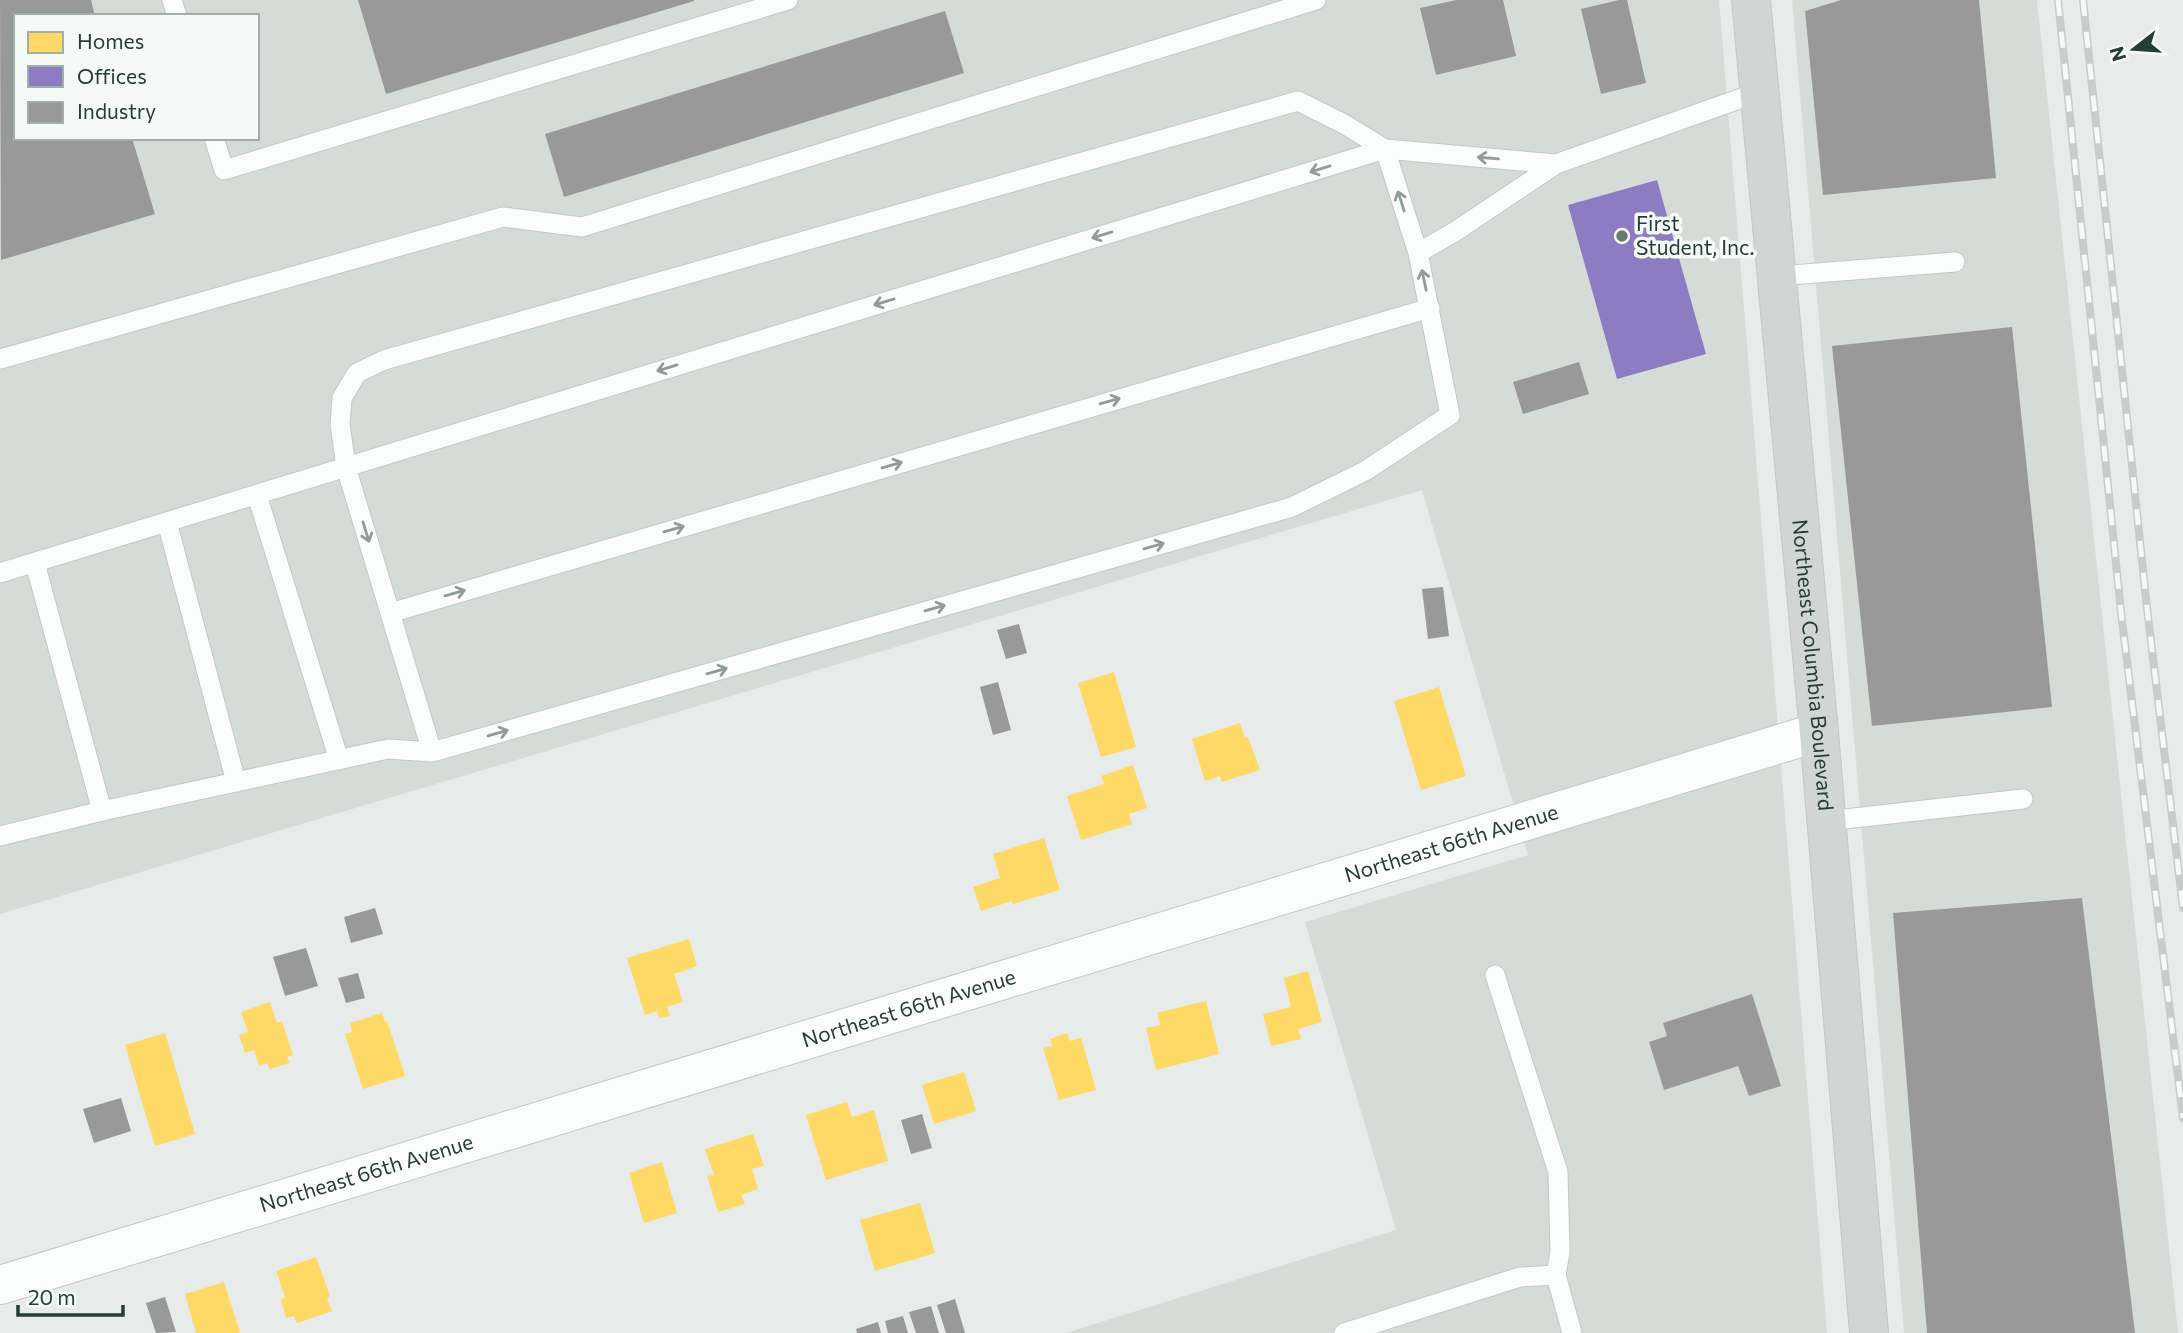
<svg xmlns="http://www.w3.org/2000/svg" width="2183" height="1333" viewBox="0 0 2183 1333" font-family="Commissioner,sans-serif">
  <style>
    .built { fill: #d5dcd8; fill-rule: evenodd }
    .homes { fill: #ffd966 }
    .offices { fill: #8e7cc3 }
    .industry { fill: #999 }
    .lines { fill: none; stroke-linecap: round; stroke-linejoin: round }
    .service-casing { stroke: #c4c8c6; stroke-width: 21 }
    .minor-casing { stroke: #c4c8c6; stroke-width: 40 }
    .primary-casing { stroke: #c2cac7; stroke-width: 40 }
    .service { stroke: #fbfcfc; stroke-width: 19 }
    .minor { stroke: #fbfcfc; stroke-width: 38 }
    .primary { stroke: #cfd6d4; stroke-width: 38 }
    .rail-casing { stroke: #c8ccca; stroke-width: 8 }
    .rail { stroke: #f5f9f7; stroke-width: 5; stroke-dasharray: 16; stroke-linecap: butt }
    .oneway { stroke: #909c98 }
    .poi-dot { fill: #697a74; stroke: #f5f9f7; stroke-width: 2.5 }
    .labels { text-anchor: middle; stroke-width: 7; stroke-linejoin: round; paint-order: stroke }
    .poi-label { font-size: 21px; fill: #253d35; stroke: #f5f9f7; text-anchor: start }
    .street-label { font-size: 21px; fill: #253d35; stroke: #f5f9f7 }
  </style>
  <rect width="100%" height="100%" fill="#e7ebe9"/>
  <path class="built" d="M0,0H1719L1827,1333H1066L1396,1230L1305,922L1528,855L1422,490L0,914ZM16,16H257V138H16Z
    M1792,0H2037L2178,1333H1904Z"/>
  <path class="homes" d="M1114,672L1136,747L1101,757L1078,683Z
    M1439,687L1466,776L1421,790L1394,701Z
    M1240,723L1245,738L1248,737L1260,770L1222,782L1220,776L1205,781L1192,739Z
    M1133,765L1147,808L1129,814L1132,824L1081,840L1067,796L1104,784L1101,776Z
    M1044,838L1060,890L1013,904L1012,901L981,911L973,887L1000,878L993,854Z
    M689,939L697,966L674,974L683,1002L667,1007L670,1016L659,1018L657,1011L645,1015L627,958Z
    M1308,971L1322,1022L1298,1029L1301,1039L1271,1046L1263,1014L1291,1007L1284,978Z
    M1206,1001L1219,1054L1156,1070L1146,1028L1160,1025L1157,1013Z
    M270,1002L277,1023L282,1021L293,1055L287,1057L290,1063L270,1069L267,1063L259,1066L254,1050L245,1053L239,1035L248,1032L241,1012Z
    M382,1013L385,1022L387,1021L405,1076L363,1089L345,1034L352,1032L350,1023Z
    M165,1033L195,1134L155,1146L125,1045Z
    M1067,1033L1070,1041L1081,1038L1096,1090L1059,1100L1043,1048L1052,1046L1050,1039Z
    M964,1072L976,1111L934,1124L922,1085Z
    M847,1102L852,1117L874,1110L888,1161L826,1180L806,1115Z
    M753,1134L764,1166L752,1169L758,1189L741,1195L745,1204L718,1212L707,1176L714,1175L705,1149Z
    M662,1162L677,1213L644,1223L629,1173Z
    M920,1203L935,1253L875,1271L860,1220Z
    M316,1257L330,1296L327,1299L332,1311L297,1323L294,1316L286,1318L281,1300L285,1297L276,1271Z
    M224,1282L240,1333H196L185,1294Z"/>
  <path class="offices" d="M1657,180L1706,354L1617,379L1568,205Z"/>
  <path class="industry" d="M0,0H91L95,16H16V138H132L155,214L1,260Z
    M358,0H694V1L386,94Z
    M1456,0H1503L1516,56L1436,75L1420,8Z
    M1619,0H1627L1646,83L1601,94L1581,9Z
    M1841,0H1979L1996,178L1823,195L1805,11Z
    M945,11L964,73L564,197L545,134Z
    M2012,327L2052,707L1872,726L1832,346Z
    M1579,362L1589,394L1523,414L1513,382Z
    M1443,587L1449,636L1428,639L1422,589Z
    M1019,624L1027,653L1006,659L997,630Z
    M998,682L1011,730L993,735L980,687Z
    M2082,898L2135,1333H1927L1893,913Z
    M375,908L383,934L351,943L344,917Z
    M306,948L318,986L285,996L273,957Z
    M358,973L365,998L346,1003L338,978Z
    M1752,994L1781,1086L1749,1096L1738,1066L1664,1090L1649,1042L1667,1036L1663,1023Z
    M121,1098L131,1131L94,1143L83,1109Z
    M922,1114L932,1148L911,1154L901,1120Z
    M165,1297L176,1332L156,1333L146,1303Z
    M955,1299L965,1333H946L937,1305Z
    M931,1306L939,1333H916L909,1312Z
    M903,1316L908,1333H888L885,1321Z
    M878,1322L881,1333H857L856,1329Z"/>
  <g class="lines">
    <defs>
      <path id="service" d="M172,0L177,16
        M214,138L224,170L788,0
        M1418,253L1456,231L1556,164L1759,92
        M1777,276L1955,262
        M0,359L503,217L582,227L1316,0
        M257,495L339,760
        M167,522L236,782
        M35,563L102,811
        M0,573L1385,149L1418,253L1450,415L1365,471L1292,507L432,752L388,749L102,811L0,836
        M390,613L1430,308
        M432,752L346,467L340,424L342,398L357,373L384,360L1298,101L1344,124L1385,149L1556,164
        M1827,821L2023,799
        M1495,975L1558,1172L1560,1252L1556,1275L1572,1333
        M1344,1333L1520,1277L1556,1275"/>
      <g id="minor">
        <path id="s1" d="M0,1285L1819,732"/>
      </g>
      <g id="primary">
        <path id="s2" d="M1751,0L1819,732L1869,1333"/>
      </g>
    </defs>
    <use href="#service" class="service-casing"/>
    <use href="#minor" class="minor-casing"/>
    <use href="#primary" class="primary-casing"/>
    <use href="#service" class="service"/>
    <use href="#minor" class="minor"/>
    <use href="#primary" class="primary"/>
    <defs>
      <path id="rail" d="M2058,0L2121,612L2183,1118
        M2083,0L2147,608L2183,908"/>
    </defs>
    <use href="#rail" class="rail-casing"/>
    <use href="#rail" class="rail"/>
  </g>
  <defs><path id="oneway-shaft" d="M-6 0H5M1.5-3L5.5 0L1.5 3" fill="none" stroke-width="1.6" stroke-linecap="round" stroke-linejoin="round" transform="scale(1.75)"/></defs>
  <g class="oneway">
    <use href="#oneway-shaft" transform="translate(1488 158) rotate(-175)"/>
    <use href="#oneway-shaft" transform="translate(1320 169) rotate(163)"/>
    <use href="#oneway-shaft" transform="translate(1401 201) rotate(-108)"/>
    <use href="#oneway-shaft" transform="translate(1102 235) rotate(163)"/>
    <use href="#oneway-shaft" transform="translate(1424 280) rotate(-102)"/>
    <use href="#oneway-shaft" transform="translate(884 302) rotate(163)"/>
    <use href="#oneway-shaft" transform="translate(667 368) rotate(163)"/>
    <use href="#oneway-shaft" transform="translate(1110 401) rotate(-16)"/>
    <use href="#oneway-shaft" transform="translate(892 465) rotate(-16)"/>
    <use href="#oneway-shaft" transform="translate(674 529) rotate(-16)"/>
    <use href="#oneway-shaft" transform="translate(366 532) rotate(73)"/>
    <use href="#oneway-shaft" transform="translate(1154 546) rotate(-16)"/>
    <use href="#oneway-shaft" transform="translate(455 593) rotate(-16)"/>
    <use href="#oneway-shaft" transform="translate(935 608) rotate(-16)"/>
    <use href="#oneway-shaft" transform="translate(717 671) rotate(-16)"/>
    <use href="#oneway-shaft" transform="translate(498 733) rotate(-16)"/>
  </g>
  <circle class="poi-dot" cx="1622" cy="236" r="7"/>
  <g class="labels">
    <g class="poi-label">
      <text x="1636" y="231">First<tspan x="1636" dy="24">Student, Inc.</tspan></text>
    </g>
    <g class="street-label">
      <text dy="7" stroke="none"><textPath href="#s2" startOffset="668">Northeast Columbia Boulevard</textPath></text>
      <text dy="7" stroke="none"><textPath href="#s1" startOffset="1517">Northeast 66th Avenue</textPath></text>
      <text dy="7" stroke="none"><textPath href="#s1" startOffset="950">Northeast 66th Avenue</textPath></text>
      <text dy="7" stroke="none"><textPath href="#s1" startOffset="383">Northeast 66th Avenue</textPath></text>
    </g>
  </g>
  <rect x="14" y="14" width="245" height="126" fill="#f5f9f7" stroke="#a2aea9" stroke-width="2"/>
  <rect x="28" y="32" width="35" height="21" fill="#ffd966" stroke="#a2aea9" stroke-width="2"/>
  <text x="77" y="49" font-size="21" fill="#253d35">Homes</text>
  <rect x="28" y="66" width="35" height="21" fill="#8e7cc3" stroke="#a2aea9" stroke-width="2"/>
  <text x="77" y="84" font-size="21" fill="#253d35">Offices</text>
  <rect x="28" y="102" width="35" height="21" fill="#999999" stroke="#a2aea9" stroke-width="2"/>
  <text x="77" y="119" font-size="21" fill="#253d35">Industry</text>
  <g transform="translate(2134 49) rotate(253)" stroke="#f5f9f7" stroke-width="5" paint-order="stroke">
  <path d="M0-5L12 26L0 18L-12 26Z" fill="#253d35"/>
  <text y="-10" font-size="19" font-weight="bold" text-anchor="middle" fill="#253d35">N</text>
  </g>
  <path d="M18 1305v10h105v-10" fill="none" stroke="#253d35" stroke-width="3.5"/>
  <text x="28" y="1305" font-size="21" fill="#253d35" stroke="#f5f9f7" stroke-width="5" paint-order="stroke">20 m</text>
</svg>
